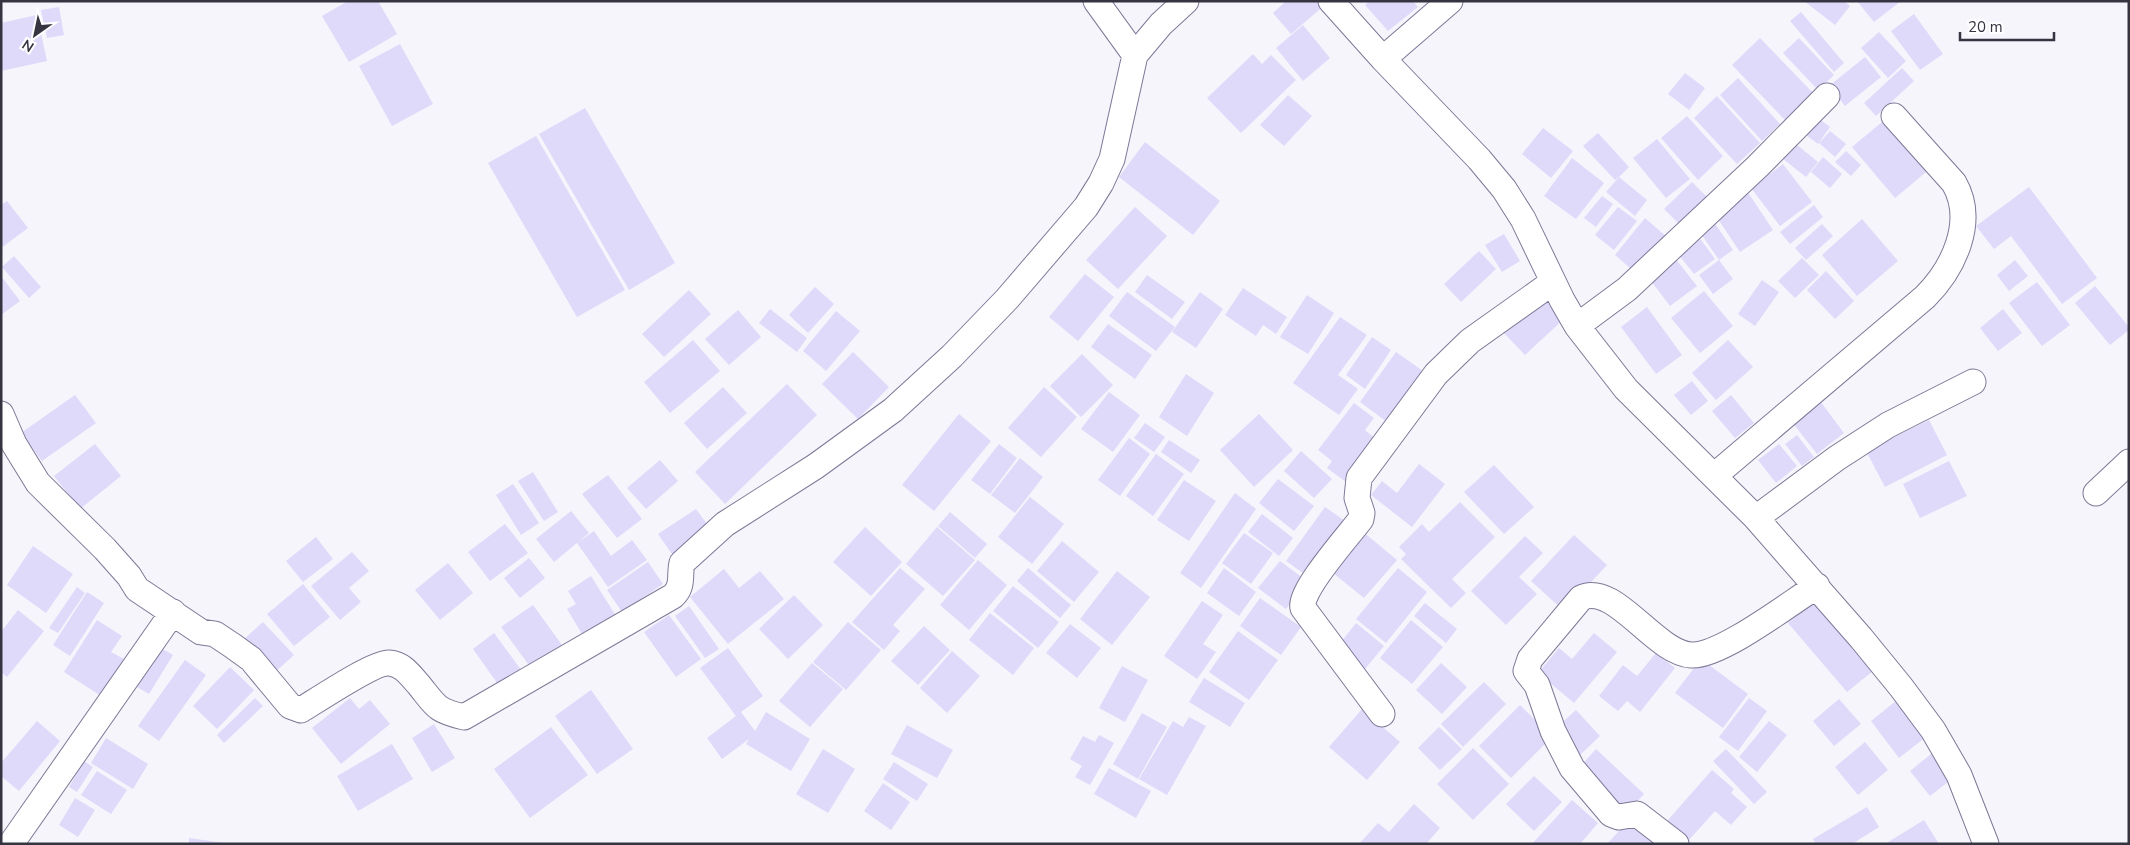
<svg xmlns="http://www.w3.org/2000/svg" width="2130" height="845" viewBox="0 0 2130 845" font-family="'Nunito Sans',sans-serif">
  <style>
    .building { fill: #dfd9fa }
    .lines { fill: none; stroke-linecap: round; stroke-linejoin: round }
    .minor-casing { stroke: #7d7896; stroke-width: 27 }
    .minor { stroke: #fff; stroke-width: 25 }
  </style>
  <rect width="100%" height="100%" fill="#f6f5fc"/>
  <path class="building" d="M348,1H378L397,34L349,62L322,16Z
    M1286,1H1324L1326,4L1291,34L1273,13Z
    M1369,1H1413L1418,7L1388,31L1365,5Z
    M1804,1H1844L1850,6L1835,25Z
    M1857,1H1901L1874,22Z
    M59,7L64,35L47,38L41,10Z
    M1801,12L1844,63L1834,72L1790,21Z
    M1914,14L1943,54L1920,70L1891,31Z
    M37,15L47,61L1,71V23Z
    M1303,25L1330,58L1303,81L1276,48Z
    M1879,32L1906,61L1888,78L1861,48Z
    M1760,38L1814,94L1786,121L1732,65Z
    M1799,38L1834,75L1818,90L1783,53Z
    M400,44L433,104L392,126L359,66Z
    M1253,54L1262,64L1271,55L1296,80L1241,133L1207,98Z
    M1865,57L1881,77L1845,106L1829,86Z
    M1902,68L1914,81L1876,116L1864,103Z
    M1685,73L1705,88L1689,110L1668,94Z
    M1738,78L1780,124L1762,141L1720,95Z
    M1288,95L1312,116L1284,146L1260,125Z
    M1717,96L1760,143L1737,164L1694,118Z
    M585,108L675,263L629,290L539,134Z
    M1687,116L1723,156L1698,180L1661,138Z
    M1888,117L1931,168L1895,198L1852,147Z
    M1818,118L1830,127L1818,144L1806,135Z
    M1543,128L1573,151L1551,178L1522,154Z
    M1830,131L1846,144L1835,157L1819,143Z
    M1598,133L1629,167L1619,177L1647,200L1635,216L1606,192L1619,177L1615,180L1583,146Z
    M536,136L625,290L577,317L488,163Z
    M1657,139L1690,179L1666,198L1633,158Z
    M1145,142L1220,201L1193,235L1119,177Z
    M1796,144L1818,162L1806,177L1783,159Z
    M1846,151L1861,165L1851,176L1835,162Z
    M1823,157L1842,174L1830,188L1811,172Z
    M1572,158L1604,183L1576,219L1544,196Z
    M1783,164L1812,202L1780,226L1751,188Z
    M1692,182L1710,200L1682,227L1664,209Z
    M2029,187L2097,278L2062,304L2011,236L1994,249L1976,226Z
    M1745,188L1773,230L1740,252L1712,210Z
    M1602,196L1613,204L1596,227L1584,218Z
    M7,201L28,228L1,248V205Z
    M1814,205L1823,217L1790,244L1780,232Z
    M1135,207L1167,236L1118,289L1086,260Z
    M1618,207L1637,221L1614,250L1595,235Z
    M1645,218L1668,238L1638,275L1615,255Z
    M1862,219L1898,261L1857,296L1822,255Z
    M1714,222L1733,250L1719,260L1699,231Z
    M1822,224L1833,236L1806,260L1795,248Z
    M1696,233L1715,259L1694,274L1674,249Z
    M1504,234L1520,261L1502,272L1485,245Z
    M1479,251L1496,269L1461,302L1444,284Z
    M1671,253L1697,286L1670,306L1645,273Z
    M14,256L41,287L29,298L2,267Z
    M1802,258L1819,275L1795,298L1778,281Z
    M1719,260L1733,279L1713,294L1699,275Z
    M2015,260L2028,276L2009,291L1997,275Z
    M1826,271L1854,301L1835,319L1807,290Z
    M1085,274L1114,297L1078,341L1049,317Z
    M1147,275L1185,302L1172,319L1135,292Z
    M1,276L20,301L1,315Z
    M1762,280L1779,292L1755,326L1738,314Z
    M2037,282L2070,325L2042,346L2009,303Z
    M2095,286L2129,327V330L2110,345L2075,303Z
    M815,287L834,304L808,333L789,315Z
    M1243,288L1287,317L1276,334L1263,325L1256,336L1225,315Z
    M689,290L711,314L664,357L642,334Z
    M1704,291L1733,326L1700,353L1671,318Z
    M1127,292L1175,327L1156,351L1109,316Z
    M1200,292L1223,309L1196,348L1172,332Z
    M1543,293L1566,317L1525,355L1502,331Z
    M1307,295L1334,313L1308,354L1280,337Z
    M1647,307L1682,355L1656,374L1621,327Z
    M770,309L807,338L797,352L759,323Z
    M2003,309L2022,333L1998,351L1980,328Z
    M738,310L761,337L729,365L705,339Z
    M836,311L860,331L826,371L803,351Z
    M1340,317L1367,335L1338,375L1358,389L1339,415L1293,383Z
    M1108,324L1152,355L1135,379L1091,347Z
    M1372,337L1391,350L1365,389L1346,375Z
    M693,340L720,371L670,413L644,382Z
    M1728,340L1753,367L1716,400L1692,373Z
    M853,352L889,387L858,419L822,384Z
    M1396,352L1423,371L1387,422L1360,402Z
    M1082,354L1113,385L1081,417L1050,386Z
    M1186,374L1214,393L1187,436L1159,417Z
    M1692,381L1708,401L1691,415L1674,395Z
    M787,384L817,415L725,504L695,472Z
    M723,387L747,413L707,449L684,423Z
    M1044,387L1077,417L1041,457L1008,428Z
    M1109,392L1140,415L1113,452L1081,429Z
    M75,395L96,423L42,461L21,433Z
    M1731,395L1754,423L1735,438L1712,411Z
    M1820,401L1844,433L1817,454L1792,422Z
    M1354,403L1374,418L1365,430L1378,441L1346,482L1327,468L1332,461L1318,450Z
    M959,414L991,441L934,511L902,485Z
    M1259,414L1293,450L1254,487L1220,450Z
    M1929,420L1947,455L1885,487L1866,451Z
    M1145,423L1165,437L1154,452L1134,438Z
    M1797,435L1814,457L1802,466L1785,444Z
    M1129,438L1150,454L1120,496L1098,480Z
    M1169,440L1200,460L1191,473L1161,452Z
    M95,444L121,476L80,509L54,476Z
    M999,444L1017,458L990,494L971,480Z
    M1779,444L1797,466L1776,483L1758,460Z
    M1301,451L1332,479L1314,498L1284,471Z
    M1156,454L1184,474L1153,516L1126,496Z
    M1020,458L1043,477L1015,513L991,495Z
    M660,460L678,481L646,509L627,488Z
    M1949,461L1967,496L1920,518L1903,484Z
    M1419,464L1445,484L1412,527L1371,495L1382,481L1397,493Z
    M1494,465L1534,507L1504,534L1464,492Z
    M533,472L558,512L544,521L518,481Z
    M608,475L642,519L617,538L582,494Z
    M1278,479L1314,506L1294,531L1259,503Z
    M1184,480L1216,501L1189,541L1157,520Z
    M513,484L539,523L521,535L496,495Z
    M1235,493L1256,509L1201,588L1180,573Z
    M1030,497L1064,524L1032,564L998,537Z
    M1460,502L1495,537L1452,579L1466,593L1451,608L1401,559L1406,554L1399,547L1422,524L1429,532Z
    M1325,507L1348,523L1310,578L1286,561Z
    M696,509L712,531L674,557L658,534Z
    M571,511L589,533L554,562L536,539Z
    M950,512L987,544L975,558L938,526Z
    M1262,514L1293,538L1279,556L1248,532Z
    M505,524L528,553L490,581L468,552Z
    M865,527L902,562L871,596L833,562Z
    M937,527L975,560L943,596L906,564Z
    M1361,530L1397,560L1364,598L1328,569Z
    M594,531L611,556L632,540L647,560L608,587L577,543Z
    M1244,533L1273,553L1251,584L1222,563Z
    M1574,535L1607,565L1564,611L1531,581Z
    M1525,536L1543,553L1519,577L1537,594L1506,625L1471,591Z
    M316,537L333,559L303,582L286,561Z
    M1062,541L1099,572L1074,602L1037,571Z
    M33,546L73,574L46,613L7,585Z
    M352,552L369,571L349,588L361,602L340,620L311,586Z
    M529,558L545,578L520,598L504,578Z
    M978,560L1007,585L969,630L940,605Z
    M1280,561L1307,581L1286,609L1258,588Z
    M648,562L663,584L622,612L607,590Z
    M448,563L473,593L440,620L415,590Z
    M900,568L925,589L893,625L900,631L884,650L852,622Z
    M1028,568L1071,605L1060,618L1017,581Z
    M1224,568L1256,592L1239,616L1207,593Z
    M1398,568L1427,592L1386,643L1356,619Z
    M724,569L739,588L760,571L784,599L728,644L690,597Z
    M1117,571L1150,597L1112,645L1080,619Z
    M591,576L616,616L593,631L592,628L582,634L567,609L576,604L568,591Z
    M303,584L330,617L294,646L267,614Z
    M1013,586L1059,622L1038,648L993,611Z
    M77,587L85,593L58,633L49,628Z
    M87,592L104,603L70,656L53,645Z
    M794,595L823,625L788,659L759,629Z
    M1260,598L1301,627L1281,655L1240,626Z
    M1202,601L1223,615L1203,644L1216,652L1197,679L1164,656Z
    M1814,602L1873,671L1847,692L1788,623Z
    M1425,603L1457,629L1446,643L1414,616Z
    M533,605L562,645L531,668L501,627Z
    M689,606L719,649L705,658L675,616Z
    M18,610L44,631L7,677L1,672V632Z
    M990,613L1034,648L1013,675L969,640Z
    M669,615L701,659L676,677L644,632Z
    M97,620L122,636L111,652L124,659L101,696L64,672Z
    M1411,620L1443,647L1412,684L1380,658Z
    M263,622L294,655L274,673L243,640Z
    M848,622L881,650L846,690L813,662Z
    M1356,623L1384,646L1365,669L1338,646Z
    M1070,624L1101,648L1077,678L1046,653Z
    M924,626L950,650L918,685L891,661Z
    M1238,631L1278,660L1249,700L1209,672Z
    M494,633L522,671L500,687L473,649Z
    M1594,633L1617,652L1574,703L1538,673L1559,648L1572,659Z
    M161,648L173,655L149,694L137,687Z
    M728,648L763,696L741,712L755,731L766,712L810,739L791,771L746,744L749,739L722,759L707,738L736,716L700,668Z
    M952,651L980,676L947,713L920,688Z
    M1656,653L1675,668L1640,712L1627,701L1618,711L1599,696L1623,665L1637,676Z
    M1701,659L1748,694L1723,728L1675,693Z
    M185,660L206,675L159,741L138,726Z
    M812,663L843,689L810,727L779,701Z
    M1441,663L1467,687L1442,714L1416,690Z
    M1122,666L1148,680L1125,722L1099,708Z
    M230,667L254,690L217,729L193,706Z
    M1204,678L1245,703L1230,727L1189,702Z
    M1484,682L1506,704L1463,747L1441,724Z
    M591,690L633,749L597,774L555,716Z
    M1902,696L1931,733L1899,758L1871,721Z
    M255,698L263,706L224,743L217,735Z
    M350,698L359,709L370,700L390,724L341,764L312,728Z
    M1749,698L1767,711L1738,751L1719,737Z
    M1839,699L1861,724L1834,746L1813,721Z
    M1520,705L1552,737L1511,778L1479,746Z
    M1362,709L1400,742L1367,780L1329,747Z
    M1576,710L1600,736L1579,756L1554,730Z
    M1142,713L1167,727L1138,779L1113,764Z
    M1189,717L1206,726L1167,795L1139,779L1173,721L1183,727Z
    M37,721L60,741L19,791L1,776V763Z
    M1769,721L1787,735L1757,772L1739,757Z
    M434,724L455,758L432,772L412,738Z
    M907,725L953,750L937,778L891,754Z
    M551,727L588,775L530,818L494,769Z
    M1439,727L1462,749L1440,770L1418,748Z
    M1099,735L1114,743L1090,785L1075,777L1082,766L1070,759L1083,736L1095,742Z
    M106,738L148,764L133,789L91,763Z
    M1865,742L1888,770L1858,795L1835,767Z
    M392,744L413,779L358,811L337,776Z
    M1473,748L1509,784L1473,820L1437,784Z
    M823,749L855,769L828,813L796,794Z
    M1596,749L1644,794L1627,812L1579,768Z
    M1726,749L1767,792L1754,804L1713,761Z
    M1936,750L1957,775L1930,796L1910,771Z
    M84,761L93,767L77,792L69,787Z
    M894,762L928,784L917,801L883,779Z
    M1109,768L1151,791L1136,818L1094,794Z
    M1712,770L1734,789L1731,793L1747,807L1731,825L1715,811L1689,840L1667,821Z
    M97,771L127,790L111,814L81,795Z
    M1534,776L1562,802L1534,831L1506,804Z
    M883,783L910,802L891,830L864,811Z
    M75,798L95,810L78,837L59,825Z
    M1572,800L1598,823L1580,844H1532Z
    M1414,804L1440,828L1426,844H1359L1378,823L1389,832Z
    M1867,807L1879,827L1852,844H1816L1813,839Z
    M1630,819L1655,844H1607Z
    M1924,820L1939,844H1885Z
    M189,838L224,843V844H189Z"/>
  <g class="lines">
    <defs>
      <path id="minor" d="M1096,1L1135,55
        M1331,1L1383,59L1479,159L1504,189L1523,219L1562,300L1577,326L1626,389L1756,518L1861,638L1901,687L1933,730L1959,775L1986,844
        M1383,59L1450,1
        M1577,326L1627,289L1758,166L1827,96
        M1,414L14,444L38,483L105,549L129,576L137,589L201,632L215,634L233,646L251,659L290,706L301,710C316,701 374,662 389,663C403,664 410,675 419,685C436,706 435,710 464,717L673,596C684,586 679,575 682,563L725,524L816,466L893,410L952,356L1007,299L1086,207L1101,183L1112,159L1135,55L1161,24L1186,1
        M1714,476L1925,297C1954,268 1976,221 1954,183L1894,116
        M2096,493L2129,462
        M1756,518L1837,458L1888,425L1973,382
        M1382,714L1303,608C1298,592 1350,534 1361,519L1362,513L1357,498L1359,478L1436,374L1470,341L1553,282
        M11,844L173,612
        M1676,844L1637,814L1619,817L1611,814L1572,768L1553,731L1537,685L1526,671L1530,659L1581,598C1614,581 1655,653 1691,655C1720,657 1790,603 1817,586"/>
    </defs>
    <use href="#minor" class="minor-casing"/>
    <use href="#minor" class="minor"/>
  </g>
  <rect width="2130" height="845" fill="none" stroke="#363441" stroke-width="5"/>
  <g transform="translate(35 35) rotate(213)" stroke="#ffffff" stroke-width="4" paint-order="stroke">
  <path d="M0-4L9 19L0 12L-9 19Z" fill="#363441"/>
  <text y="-8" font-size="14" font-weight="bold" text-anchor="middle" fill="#363441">N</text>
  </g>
  <path d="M1960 32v8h94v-8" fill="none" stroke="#363441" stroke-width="2.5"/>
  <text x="1968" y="32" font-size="15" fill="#363441" stroke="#ffffff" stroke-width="4" paint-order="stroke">20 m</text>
</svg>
